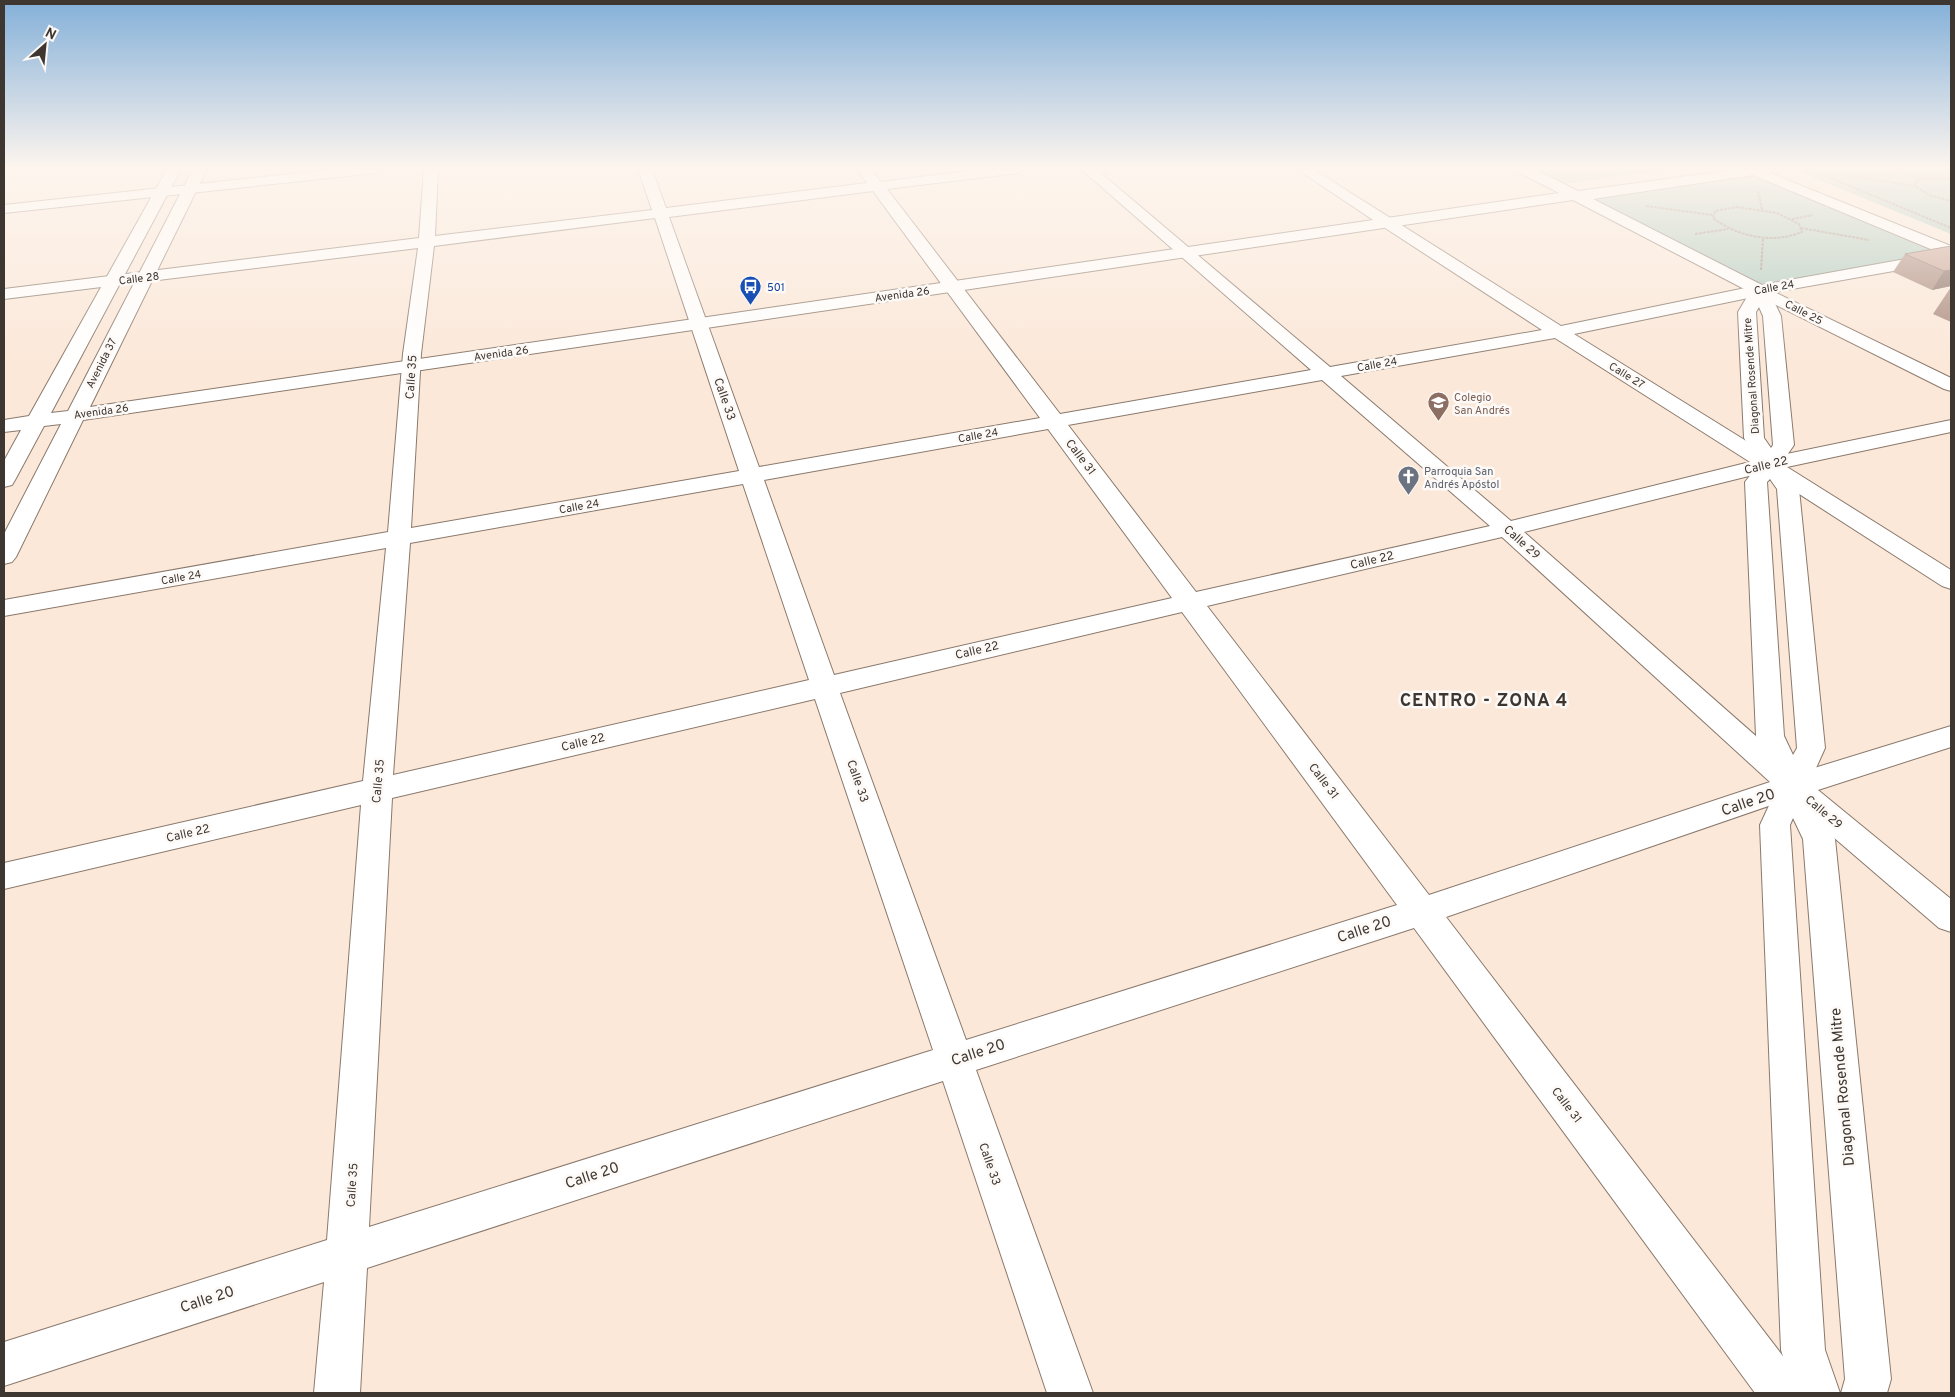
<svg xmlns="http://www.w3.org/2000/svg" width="1955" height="1397" viewBox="0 0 1955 1397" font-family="Overpass,sans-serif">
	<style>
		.green { fill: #b1ccbf }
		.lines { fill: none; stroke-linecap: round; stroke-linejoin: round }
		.street-casing { stroke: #8a796c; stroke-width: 2 }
		.secondary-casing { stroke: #8a796c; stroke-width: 2 }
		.path { stroke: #a09288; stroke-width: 2; stroke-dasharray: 3 1; stroke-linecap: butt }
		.street { fill: #fff; fill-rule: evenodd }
		.secondary { fill: #fff; fill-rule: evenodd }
		.wall { fill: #ad8d81 }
		.shaded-wall { fill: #8d7369 }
		.building { fill: #c9a496; stroke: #8d7369 }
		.labels { text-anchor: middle; stroke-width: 5; stroke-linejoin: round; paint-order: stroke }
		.far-street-label { font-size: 11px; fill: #3e3731; stroke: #fdf9f6 }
		.far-transit-label { font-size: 11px; fill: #164399; stroke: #fdf9f6; text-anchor: start }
		.far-education-label { font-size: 11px; fill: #785e54; stroke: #fdf9f6; text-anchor: start }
		.far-worship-label { font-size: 11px; fill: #5b616d; stroke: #fdf9f6; text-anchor: start }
		.street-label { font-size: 12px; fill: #3e3731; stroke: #fdf9f6 }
		.near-street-label { font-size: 15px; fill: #3e3731; stroke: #fdf9f6 }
		.district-label { font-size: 18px; font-weight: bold; letter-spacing: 1px; fill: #3e3731; stroke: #fdf9f6 }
	</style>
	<rect width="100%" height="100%" fill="#fbe8d9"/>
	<path class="green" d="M1534,169H1670L1563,184Z
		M1801,169H1951V234L1795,170Z
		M1754,175L1939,253L1762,284L1592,199Z"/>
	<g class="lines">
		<defs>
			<path id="street" d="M337,169H383L376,173L4,213V205Z
				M424,169H438L435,236L652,210L638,169H652L666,208L867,183L857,169H871L881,182L984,169H1025L1018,173L887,189L1060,414L1311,370L1081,169H1096L1330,367L1542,330L1379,224L1297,169H1313L1561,326L1760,285L1951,378V391L1944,389L1758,296L1574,334L1772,457L1951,420V432L1787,467L1951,570V589L1942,586L1765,472L1524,532L1798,773L1951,726V747L1818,790L1951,899V932L1939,928L1789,799L1446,917L1799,1377L1806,1393H1755L1414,928L976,1070L1093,1393H1047L943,1081L367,1268L360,1393H314L324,1282L4,1386V1342L327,1240L361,805L4,889V863L363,781L386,548L4,616V600L388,532L403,354L418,248L4,299V289L419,238ZM873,191L1040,418L759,467L669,217ZM655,218L739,471L411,528L421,354L434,246ZM1555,338L1750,462L1511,521L1341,376ZM1322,380L1490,526L1196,592L1068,425ZM1048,429L1172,598L834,675L764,480ZM743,484L809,680L393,775L410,543ZM1502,537L1770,782L1429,895L1207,606ZM1182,612L1397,905L966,1040L840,693ZM815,699L933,1050L369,1227L392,798Z"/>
			<path id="secondary" d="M167,169H181L51,413L68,411L193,169H207L90,407L1559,193L1518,172L1516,169H1534L1578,191L1740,169H1775L1770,173L1951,246V257L1945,255L1753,175L1593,199L1762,285L1933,254L1939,256L1941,259L1939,262L1933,264L1770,293L1781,316L1794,445L1781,464L1799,489L1825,748L1808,786L1835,839L1891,1379L1887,1393H1841L1845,1379L1803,839L1793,818L1790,825L1825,1350L1840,1393H1794L1781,1350L1760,825L1778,786L1756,736L1745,482L1759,464L1744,438L1738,312L1750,292L1573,200L83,420L16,557L12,562L4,564V534L61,424L44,426L15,480L12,485L4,487V461L21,430L4,432V420L29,416ZM1759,307L1763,316L1773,445L1771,448L1764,438L1756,312ZM1770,479L1777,489L1797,748L1793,755L1784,736L1767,482Z"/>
		</defs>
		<use href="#street" class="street-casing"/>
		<use href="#secondary" class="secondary-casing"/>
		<path class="path" d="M1811,169H1809L1951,228
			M1897,169L1922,179H1951
			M1948,169L1951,179
			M1814,170L1915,186
			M1921,179L1915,182V186L1929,195L1951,201
			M1758,191L1762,210
			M1646,206L1713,215
			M1737,207L1777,213L1799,224L1802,232C1773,244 1738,237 1713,218L1715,211Z
			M1792,219L1813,215
			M1801,228L1869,240
			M1695,234L1728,229
			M1761,270L1763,238"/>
		<use href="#street" class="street"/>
		<use href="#secondary" class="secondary"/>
	</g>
	<path class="wall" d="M1951,246V286L1932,290L1893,272L1905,254Z
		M1951,287V322L1933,314Z"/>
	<path class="shaded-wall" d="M1951,270V286L1932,290L1944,271Z"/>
	<path class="building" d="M1951,246V270L1944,271L1905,254Z"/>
	<linearGradient id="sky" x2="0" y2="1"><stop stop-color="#84b0d9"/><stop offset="0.46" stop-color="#fdf5ee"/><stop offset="1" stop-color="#fdf5ee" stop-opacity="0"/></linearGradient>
	<rect width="1955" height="365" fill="url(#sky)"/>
	<defs>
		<symbol id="bus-pin" viewBox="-11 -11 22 30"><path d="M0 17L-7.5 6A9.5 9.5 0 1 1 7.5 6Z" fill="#1a4fb4" stroke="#fdf9f6"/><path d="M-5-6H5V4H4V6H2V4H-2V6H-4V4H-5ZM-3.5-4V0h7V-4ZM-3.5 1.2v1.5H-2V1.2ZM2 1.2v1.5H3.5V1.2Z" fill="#fff"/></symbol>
		<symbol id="school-pin" viewBox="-11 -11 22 30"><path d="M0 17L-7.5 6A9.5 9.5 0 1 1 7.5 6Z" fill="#8d6e63" stroke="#fdf9f6"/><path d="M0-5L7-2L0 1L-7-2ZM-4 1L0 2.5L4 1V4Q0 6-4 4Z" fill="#fff"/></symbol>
		<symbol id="church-pin" viewBox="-11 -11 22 30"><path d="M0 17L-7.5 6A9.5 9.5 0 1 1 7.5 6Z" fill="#6b7280" stroke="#fdf9f6"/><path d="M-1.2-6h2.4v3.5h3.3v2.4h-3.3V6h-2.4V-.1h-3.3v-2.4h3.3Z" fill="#fff"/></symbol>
	</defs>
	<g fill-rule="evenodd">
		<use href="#bus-pin" x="738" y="274" width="25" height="34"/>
		<use href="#school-pin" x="1426" y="390" width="25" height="34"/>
		<use href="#church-pin" x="1396" y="464" width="25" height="34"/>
	</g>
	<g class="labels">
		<g class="far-street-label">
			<text transform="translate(139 278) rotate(-7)" y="4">Calle 28</text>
			<text transform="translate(1774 287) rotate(-10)" y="4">Calle 24</text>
			<text transform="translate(902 294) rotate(-8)" y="4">Avenida 26</text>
			<text transform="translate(1804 312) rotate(27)" y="4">Calle 25</text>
			<text transform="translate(501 353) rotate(-8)" y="4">Avenida 26</text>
			<text transform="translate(101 363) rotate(-63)" y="4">Avenida 37</text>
			<text transform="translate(1377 364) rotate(-10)" y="4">Calle 24</text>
			<text transform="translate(1627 375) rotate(32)" y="4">Calle 27</text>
			<text transform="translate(1751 376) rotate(-94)" y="4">Diagonal Rosende Mitre</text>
			<text transform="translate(101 411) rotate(-8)" y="4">Avenida 26</text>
			<text transform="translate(978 435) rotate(-10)" y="4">Calle 24</text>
			<text transform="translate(579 506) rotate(-10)" y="4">Calle 24</text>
			<text transform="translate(181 577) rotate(-10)" y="4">Calle 24</text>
		</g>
		<g class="far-transit-label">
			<text x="767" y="291">501</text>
		</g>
		<g class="far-education-label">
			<text x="1454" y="401">Colegio<tspan x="1454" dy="13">San Andrés</tspan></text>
		</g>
		<g class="far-worship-label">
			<text x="1424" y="475">Parroquia San<tspan x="1424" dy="13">Andrés Apóstol</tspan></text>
		</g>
		<g class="street-label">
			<text transform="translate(411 377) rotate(-86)" y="4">Calle 35</text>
			<text transform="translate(725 399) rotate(71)" y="4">Calle 33</text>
			<text transform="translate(1081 457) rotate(53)" y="4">Calle 31</text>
			<text transform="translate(1766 465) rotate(-13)" y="4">Calle 22</text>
			<text transform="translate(1522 542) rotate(42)" y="4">Calle 29</text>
			<text transform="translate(1372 560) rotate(-13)" y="4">Calle 22</text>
			<text transform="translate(977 650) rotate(-13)" y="4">Calle 22</text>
			<text transform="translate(583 742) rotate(-13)" y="4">Calle 22</text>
			<text transform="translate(378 781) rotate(-85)" y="4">Calle 35</text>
			<text transform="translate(858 781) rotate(71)" y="4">Calle 33</text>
			<text transform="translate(1324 781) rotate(53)" y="4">Calle 31</text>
			<text transform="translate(1824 812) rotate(40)" y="4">Calle 29</text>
			<text transform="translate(188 833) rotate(-13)" y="4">Calle 22</text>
			<text transform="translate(1567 1105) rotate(53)" y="4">Calle 31</text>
			<text transform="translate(990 1164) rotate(71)" y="4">Calle 33</text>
			<text transform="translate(352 1185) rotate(-86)" y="4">Calle 35</text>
		</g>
		<g class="near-street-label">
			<text transform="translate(1748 802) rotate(-19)" y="5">Calle 20</text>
			<text transform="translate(1364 929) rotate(-18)" y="5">Calle 20</text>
			<text transform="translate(978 1052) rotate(-18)" y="5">Calle 20</text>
			<text transform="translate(1842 1087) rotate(-95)" y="5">Diagonal Rosende Mitre</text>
			<text transform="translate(592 1175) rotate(-18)" y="5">Calle 20</text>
			<text transform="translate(207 1299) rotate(-18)" y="5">Calle 20</text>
		</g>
		<g class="district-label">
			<text x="1484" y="706">CENTRO - ZONA 4</text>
		</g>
	</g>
	<rect width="1955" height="1397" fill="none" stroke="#3e3731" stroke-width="10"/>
	<g transform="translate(45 45) rotate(27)" stroke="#fdf9f6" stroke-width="4" paint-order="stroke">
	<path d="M0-4L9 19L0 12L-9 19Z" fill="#3e3731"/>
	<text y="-8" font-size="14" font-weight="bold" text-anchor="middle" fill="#3e3731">N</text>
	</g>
</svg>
